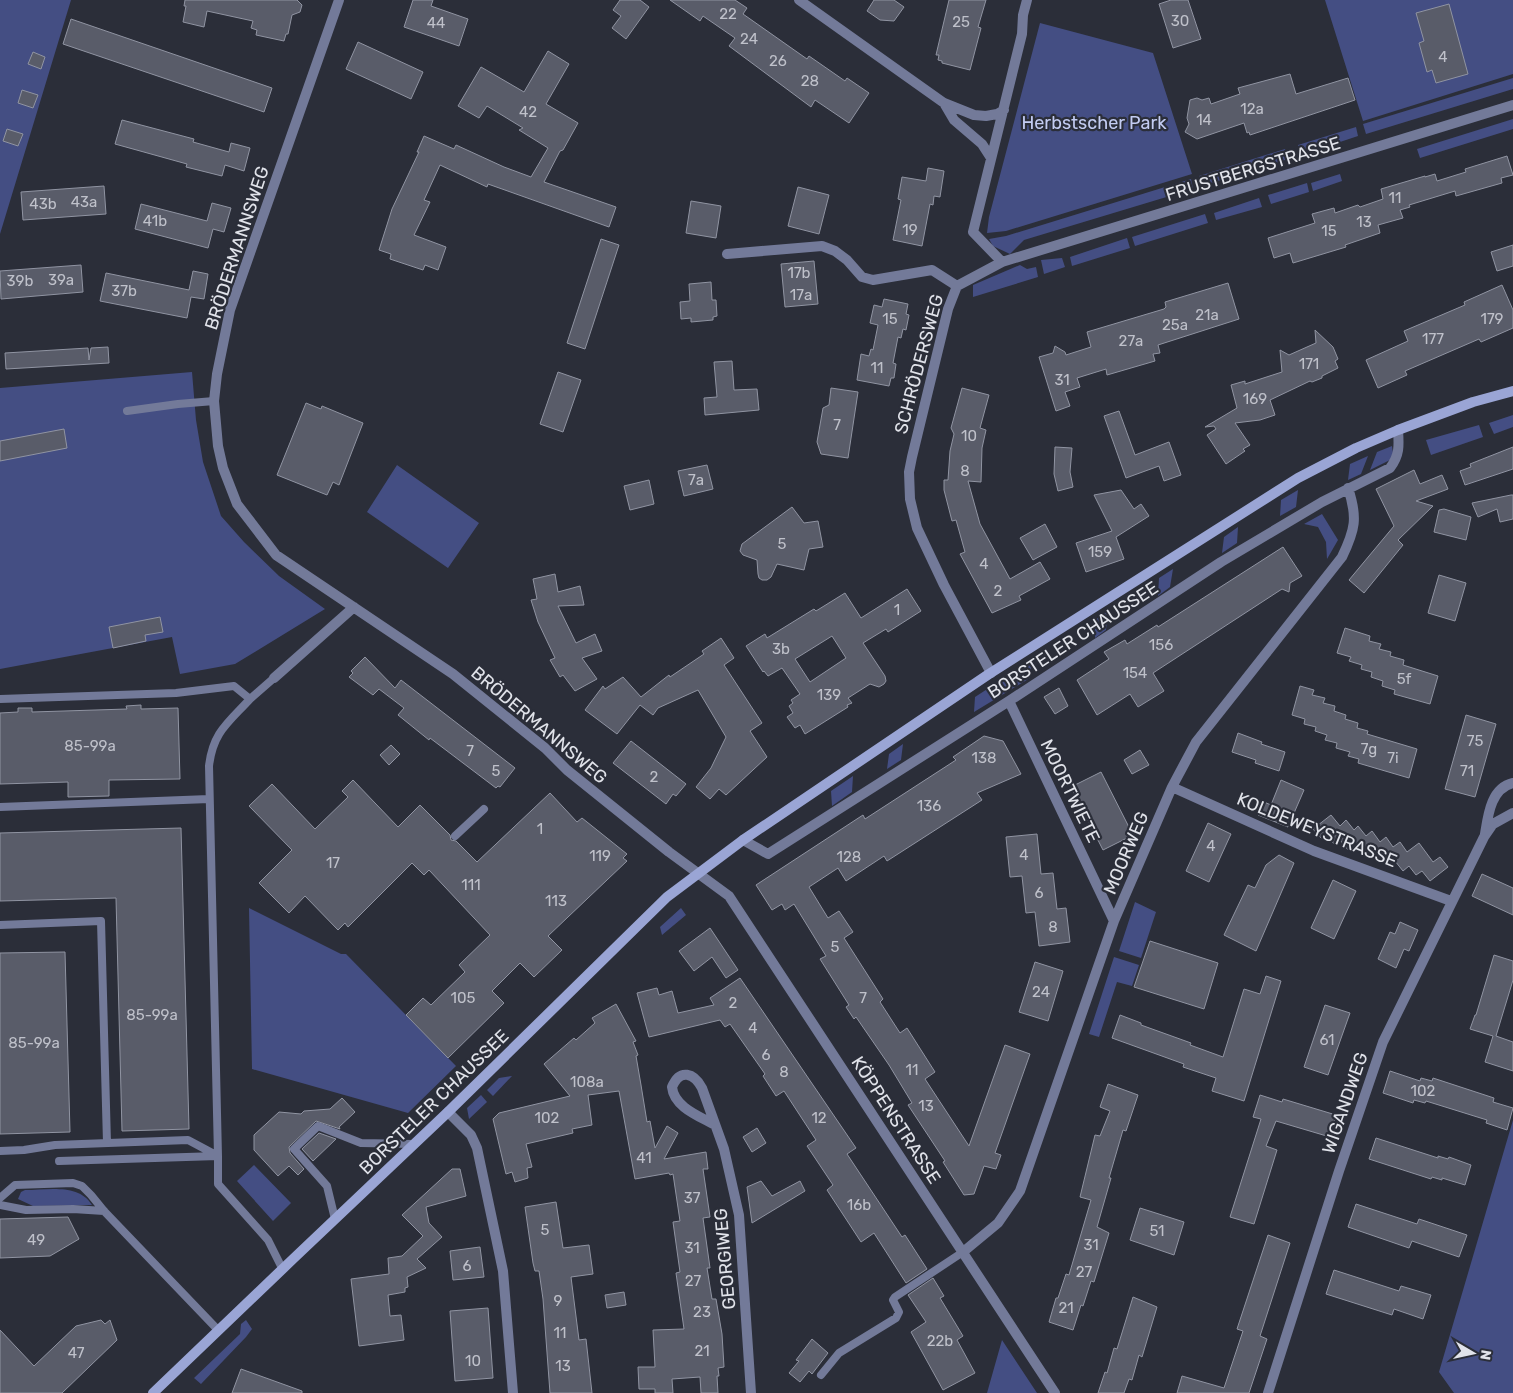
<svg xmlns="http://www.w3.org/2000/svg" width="1513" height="1393" viewBox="0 0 1513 1393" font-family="Rubik,sans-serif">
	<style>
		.green { fill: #444e83 }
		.building { fill: #595c69; stroke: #9094a2; fill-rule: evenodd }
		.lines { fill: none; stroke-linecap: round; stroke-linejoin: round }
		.lane { stroke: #737a99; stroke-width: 8 }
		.street { stroke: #737a99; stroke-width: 10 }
		.secondary { stroke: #9aa5d5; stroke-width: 10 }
		.labels { text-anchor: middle; stroke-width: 4.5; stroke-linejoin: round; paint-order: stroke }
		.number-label { font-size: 15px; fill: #bfc1ca }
		.park-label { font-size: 18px; fill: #c3ccf2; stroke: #2b2e39 }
		.street-label { font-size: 18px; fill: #e1e3ea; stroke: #2b2e39 }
	</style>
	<rect width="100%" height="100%" fill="#2b2e39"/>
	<path class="green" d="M0,0H71L0,234Z
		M1325,0H1513V74L1363,121Z
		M1040,23L1153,53L1192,174L1006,231L987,233L989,217Z
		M1513,78V89L1366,134L1363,124Z
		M1513,119V129L1420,158L1417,149Z
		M1356,127L1358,136L1301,155L1298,145Z
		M1285,149L1288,159L1202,186L1199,176Z
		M1340,174L1342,181L1313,191L1311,183Z
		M1191,179L1193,189L1024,240L1010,254L993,246L989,239L1006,236Z
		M1307,183L1309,192L1271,204L1268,195Z
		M1259,198L1262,207L1216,220L1214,213Z
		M1205,214L1208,223L1135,246L1132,237Z
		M1127,238L1130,248L1072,266L1070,257Z
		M1062,258L1065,267L1044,274L1041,260Z
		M1020,265L1027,269L1036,267L1038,277L973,297V285Z
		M192,372L196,420L203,462L221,516L244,542L279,576L325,609L235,664L180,674L172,637L0,669V388Z
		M1513,415V427L1494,434L1489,423Z
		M1479,425L1483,437L1431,455L1426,440Z
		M1392,446L1393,453L1390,460L1370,470L1377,452Z
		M1368,456L1361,474L1348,480L1350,464Z
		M397,465L479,523L448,568L367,512Z
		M1298,490L1296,507L1280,516L1281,500Z
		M1322,514L1338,540L1327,559L1326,542L1318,527L1304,524Z
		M1238,527L1237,543L1222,553L1224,537Z
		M1173,569L1170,587L1158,596L1159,578Z
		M1108,611L1106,630L1095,638V620Z
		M1032,660L1030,678L974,712L975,697Z
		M903,744L901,760L887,769L889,754Z
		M853,776L852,792L832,806L831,791Z
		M1135,902L1156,912L1141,958L1119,951Z
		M249,908L341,954H346L456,1066L408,1113L252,1069Z
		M681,908L686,915L662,935L660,927Z
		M1114,957L1139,965L1132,986L1117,982L1099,1037L1089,1034Z
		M512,1076L493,1096L487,1090L499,1078Z
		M481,1095L487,1102L469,1119L467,1108Z
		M1513,1120V1393H1454L1439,1372Z
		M254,1165L291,1203L273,1221L237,1181Z
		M25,1190C47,1190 79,1183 92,1205L33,1206L18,1199L21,1192Z
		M246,1320L252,1329L246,1337L201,1384L194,1378L240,1334L241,1324Z
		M1002,1340L1037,1393H987Z"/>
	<path class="building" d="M185,0H297L302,5L300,12L292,15L288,34H286L284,41L256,35L257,30L251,28L253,21L207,11L204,27L183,22L186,6H184Z
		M413,0H433L431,6L468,19L459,46L404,27Z
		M620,0H640L649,7L626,39L612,28L621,16L613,10Z
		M670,0H735L747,8L743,14L807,59L809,56L845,81L847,78L869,93L849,123L815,100L811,107L729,46L735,38L703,16L700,21Z
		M874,0H894L904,7L894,21L880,20L867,11Z
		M949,0H986L978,27L981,28L970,70L942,63V61L938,60L939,55H936Z
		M1171,0H1188L1201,39L1173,48L1159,4Z
		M1449,4L1468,74L1436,83L1432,70L1427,72L1419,43L1424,41L1416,13Z
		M71,19L272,88L264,112L63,44Z
		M358,42L423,72L411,99L346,69Z
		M548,51L569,64L546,104L578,123L563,150L560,151L544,182L616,207L609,227L488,184L487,187L440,165L424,200L430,202L414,235L446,247L438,270L425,265L423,270L390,259L391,254L379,250L392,209L419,152H417L424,136L454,149L456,145L504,167L531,177L548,148L519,130L523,128L487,106L479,118L458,106L481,67L524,92Z
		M33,52L45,57L41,69L28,64Z
		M1290,74L1296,94L1348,78L1355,100L1250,135L1249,132L1247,133L1244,123L1197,139L1185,132L1189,124L1187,118L1190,100L1197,98L1202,100L1209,98L1211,104L1240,94L1238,88Z
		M22,90L38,95L33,108L18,103Z
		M122,120L194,139L193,142L229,152L231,143L250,148L244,171L225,165L222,176L186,167L187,164L115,144Z
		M7,129L23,134L18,146L3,141Z
		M1507,156L1513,175L1501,178L1502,183L1456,196L1455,191L1409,205L1410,207L1400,210L1403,218L1378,225L1380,233L1345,245L1346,247L1293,263L1290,253L1274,258L1268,238L1315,223L1312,214L1334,208L1335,213L1358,205L1360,207L1383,199L1381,189L1425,176V177L1435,174L1437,181L1466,172L1465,169Z
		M928,168L944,171L940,197L934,196L933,205L930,204L922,246L893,240L901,200L898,199L902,177L926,181Z
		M104,186L106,214L23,220L21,192Z
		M798,187L829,195L819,234L788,226Z
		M691,201L721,206L716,238L686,233Z
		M212,203L231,208L224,232L213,229L208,248L135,229L141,204L207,221Z
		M601,239L619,245L585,349L567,343Z
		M1513,245V266L1497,271L1491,252Z
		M814,261L818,304L785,307L781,264Z
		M81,265L83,292L1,299L0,271Z
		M193,271L208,274L204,299L191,297L187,318L100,301L106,273L189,290Z
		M711,282L712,300H716L717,316L713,317V320L691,322V318L681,319L680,302L690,301L689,284Z
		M1228,283L1239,319L1158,345L1160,353L1153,354L1155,361L1107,375L1106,369L1077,378L1080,387L1065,392L1070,406L1056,411L1039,357L1053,353L1055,346L1065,352L1066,355L1091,347L1087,332L1164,309L1166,307L1165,302Z
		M1502,285L1513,310V328L1481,342L1479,339L1405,371L1407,375L1378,388L1366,360L1408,341L1404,331L1465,305L1464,302Z
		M884,299L908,304L906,314L909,315L906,330L903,329L901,338L898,337L893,363L896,364L894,378H891L889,386L857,380L861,354L869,356L871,349L873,350L878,325L870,323L874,305L882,307Z
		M1315,330L1333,347L1338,359L1335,361L1338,368L1322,376V378L1312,382L1310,381L1270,400L1275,415L1260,420L1235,423L1250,445L1243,449L1245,451L1226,464L1207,435L1216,429L1214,426L1205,427L1237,408L1231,385L1245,381V384L1282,372L1280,350L1289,355L1316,343Z
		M108,347L109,363L6,369L5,353L88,348L89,360L91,348Z
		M732,361L734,390L757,389L759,410L705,415L704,398L717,397L714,362Z
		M558,372L581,380L563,432L540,424Z
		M831,388L858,392L848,458L821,454L817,442L823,408L829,405Z
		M962,388L989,395L980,428L986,430L982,448L981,482L968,481L980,524L1010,579L1040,562L1050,579L1019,596L1021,600L992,613L960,554L965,552L956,520L952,521L944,490V480H948L950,451L954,434L951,428Z
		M306,403L321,409L322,406L363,423L339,485L333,482L327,495L277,475Z
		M1119,411L1135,455L1169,442L1181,475L1164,481L1159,466L1126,478L1104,416Z
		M64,429L67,448L0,461V441Z
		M1055,447L1072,448L1070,472L1073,487L1058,491L1054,474Z
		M1513,447V469L1465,485L1460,471L1471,467L1470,464Z
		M707,465L713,489L684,496L678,471Z
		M1414,470L1420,484L1442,475L1448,489L1416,501L1433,506L1398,540L1403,545L1364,593L1349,580L1394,526L1376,489Z
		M649,480L654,504L630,510L624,486Z
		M1121,490L1134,509L1141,504L1149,516L1116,537L1124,559L1086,572L1076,543L1112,531L1094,495Z
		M1511,495H1513V519L1500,522L1497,509L1478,517L1472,503Z
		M792,507L804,523L818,521L823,547L809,549L804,570L777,564L771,577L767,580H762L759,578L758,574L757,560L743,555L740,551L742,544Z
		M1444,509L1471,517L1466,540L1434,532L1439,510Z
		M1045,524L1057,547L1033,560L1020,538Z
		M1283,547L1302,576L1290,583L1289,592L1282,589L1153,673L1164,691L1138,707L1130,694L1097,715L1077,680L1109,659L1104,652L1125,640L1127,644L1157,625L1158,627Z
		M555,574L558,592L580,586L584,605L558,606L576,643L595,634L602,651L582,658L597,679L575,691L563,675L560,677L550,660L555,658L538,622L531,600L537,599L533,579Z
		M1439,575L1466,583L1455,621L1428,613Z
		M907,589L921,611L888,632L886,629L863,643L885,676L886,681L884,684L879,687L870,684L848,698L852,703L847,705L848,707L805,734L800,725L795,728L787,717L793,713L789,706L793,703L791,700L800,694L782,668L768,676L764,671L763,672L746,646L765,634L767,638L814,609L816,611L845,593L861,618ZM832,636L846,658L810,682L795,659Z
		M160,617L163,632L145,635L146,641L113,648L109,627Z
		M1345,628L1370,636L1369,641L1381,644L1379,649L1391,652L1390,656L1404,660L1403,665L1438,676L1430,704L1394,694L1395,690L1382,686L1383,681L1371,677L1372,672L1361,669L1362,665L1349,661L1351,657L1337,653Z
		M721,638L734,658L724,665L762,723L750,731L767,757L726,795L719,789L710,799L696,787L711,768L726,737L698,690L658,708L653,715L640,705L617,734L585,710L603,686L605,689L623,677L641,697L669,675L670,677L704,654L702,651Z
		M365,657L395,688L401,680L515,768L500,787L498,786L496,788L430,738L429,740L398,715L404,708L379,689L373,695L349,677L353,673L351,671Z
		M1300,686L1314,690L1312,695L1325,698L1323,703L1335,706L1334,711L1346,715L1345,719L1358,723L1357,728L1368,731L1367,734L1417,749L1409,778L1358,763L1359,759L1348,756L1350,752L1336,748L1337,743L1325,740L1327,735L1315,731L1316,727L1304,724L1305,719L1292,715Z
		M1059,688L1068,706L1055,714L1044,697Z
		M141,705V709L178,708L180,779L109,780V796L68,797V782L0,784V713L18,712V708H32V712L127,709L126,706Z
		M1466,715L1496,724L1475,797L1445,789Z
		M1238,733L1262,742L1261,744L1285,752L1279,771L1255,763L1256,760L1232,752Z
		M984,736L1003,741L1021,774L977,793L982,800L887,861L884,856L846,881L838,868L809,887L828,918L839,911L853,932L844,938L883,999L880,1002L900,1033L907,1028L935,1072L925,1079L969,1146L1005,1045L1030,1054L995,1153L1001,1155L996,1169L984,1166L974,1194L964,1195L943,1162L945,1161L908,1105L912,1103L889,1065L856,1017L854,1019L846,1007L849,1005L820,959L826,956L794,904L785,910L782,904L772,910L756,885L863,815L865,819L956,760L953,757Z
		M631,741L686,784L676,796L673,794L666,804L613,763Z
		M391,745L400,754L389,765L380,755Z
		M1140,750L1149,765L1132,774L1124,760Z
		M1101,772L1133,835L1103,850L1071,787Z
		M353,780L398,827L420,805L450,835L451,840L456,841L477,862L550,793L577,822L582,818L627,854L623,858L627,861L548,936L562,950L534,977L520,963L492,991L504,1003L448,1058L406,1015L423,998L431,1005L465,972L459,965L490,935L429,870L424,875L412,863L348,927L345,923L338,930L305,896L289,913L259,883L292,850L249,806L272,784L315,829L348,797L342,791Z
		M1281,780L1304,790L1288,827L1258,815L1264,802L1271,805Z
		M1331,815L1340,826L1346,820L1354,830L1358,826L1366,836L1372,831L1380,842L1386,837L1393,847L1400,842L1407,852L1419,843L1433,862L1440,857L1448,867L1430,881L1422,871L1416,875L1409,866L1403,871L1395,861L1389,866L1382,856L1376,860L1369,851L1363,855L1355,845L1348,850L1340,840L1334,844L1327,835L1322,839L1313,829Z
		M1208,823L1231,834L1209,882L1186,871Z
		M181,828L189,1129L122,1131L116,898L0,901V833Z
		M1037,834L1041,874L1053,873L1057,909L1066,908L1070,942L1039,946L1035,912L1026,913L1022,876L1010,877L1006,837Z
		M1279,855L1294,863L1256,951L1224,935L1248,885L1255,888L1266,865Z
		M1482,874L1513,888V915L1472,896Z
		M1333,880L1356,891L1334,939L1311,928Z
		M1400,922L1418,930L1409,951L1404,949L1396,968L1378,959L1390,932L1395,934Z
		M710,928L738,970L726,978L712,957L694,971L679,951Z
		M1150,941L1218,963L1204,1009L1134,987Z
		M65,952L70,1132L0,1134V953Z
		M1494,955L1513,961V980L1496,1036L1513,1042V1071L1485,1062L1493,1036L1470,1029L1475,1015H1476Z
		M1035,962L1063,971L1048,1021L1019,1012Z
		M1266,976L1281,981L1244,1101L1212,1091L1216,1078L1183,1067L1184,1064L1112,1038L1120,1015L1141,1023V1025L1191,1043L1190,1045L1223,1057L1244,989L1260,994Z
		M740,978L856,1148L847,1154L902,1237L905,1235L927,1269L906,1283L874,1233L861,1242L827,1190L833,1185L807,1146L816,1140L784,1091L776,1096L763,1076L765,1074L730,1024L725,1027L720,1020L649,1037L637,993L657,988L659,995L672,991L678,1013L714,1005L710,998Z
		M616,1004L636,1041L633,1042L638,1055L636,1056L641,1085L647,1122L650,1121L655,1148L667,1126L678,1133L664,1159L706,1152L708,1169H703L710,1217L703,1218L710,1268H707L712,1299H716L722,1334L724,1367L718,1368L719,1376H717L718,1393H701L700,1377L672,1379L673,1393H655V1389H639L638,1367H655L653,1330L684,1329L676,1273L680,1272L673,1222L680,1221L673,1174L670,1175L669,1173L635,1179L619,1091L588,1095L592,1125L572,1129L573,1133L526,1144L532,1167L527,1168L528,1178L515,1182L512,1172L506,1174L493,1119L499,1113L570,1096L544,1064L574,1038L576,1040L595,1023L592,1018Z
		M1325,1005L1350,1013L1328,1075L1304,1067Z
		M1390,1071L1420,1081L1421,1078L1432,1081L1433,1078L1494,1098L1493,1102L1513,1108L1507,1130L1486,1123L1487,1120L1426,1101L1425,1103L1414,1100L1413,1103L1383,1093Z
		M1108,1084L1138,1095L1126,1131L1123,1130L1109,1178H1111L1097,1227L1109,1233L1094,1282L1091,1281L1083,1306L1081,1305L1073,1330L1049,1322L1056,1298H1058L1066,1274L1069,1275L1091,1200L1080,1197L1095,1135L1100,1136L1110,1111L1100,1107Z
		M1260,1095L1282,1102L1283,1099L1336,1115L1330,1137L1276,1121L1266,1146L1277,1150L1254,1224L1230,1217L1261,1119L1253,1117Z
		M342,1098L355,1112L339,1127L340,1129L316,1121L289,1147L290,1153L304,1169L298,1175L289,1166L278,1176L254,1150V1135L279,1112L301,1114L304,1111L330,1109Z
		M757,1128L766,1143L752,1152L743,1137Z
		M319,1133L336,1139L313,1161L302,1149Z
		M1376,1138L1438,1158V1156L1448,1159L1449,1157L1471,1165L1465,1185L1442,1178V1180L1432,1177L1431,1179L1369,1159Z
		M452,1169H460L466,1196L426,1207L429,1223L442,1237L417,1259L426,1268L407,1277L408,1287L405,1288V1292L388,1295L390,1316L401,1315L404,1340L359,1346L351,1279L389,1274L388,1258L402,1256L423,1236L402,1215Z
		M761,1181L772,1196L800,1181L805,1191L752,1223L747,1187Z
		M556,1202L563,1248L589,1245L593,1274L571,1277L579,1340L586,1339L592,1393H550L543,1299L539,1271H535L533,1263L525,1207Z
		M1356,1204L1417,1224L1419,1219L1467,1235L1459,1257L1412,1241L1409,1248L1348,1227Z
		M1140,1208L1184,1222L1174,1255L1130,1240Z
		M68,1217L79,1239L50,1256L0,1258V1219Z
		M1268,1235L1290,1243L1260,1336L1267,1339L1249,1393H1177L1182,1376L1224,1388L1243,1331L1237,1329Z
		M480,1247L484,1277L453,1280L450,1251Z
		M1334,1270L1399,1291L1401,1286L1431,1295L1423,1319L1394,1309L1392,1315L1326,1294Z
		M933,1278L944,1296L940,1298L963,1336L957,1340L975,1373L943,1390L911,1332L926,1322L908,1295Z
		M624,1292L626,1305L607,1308L605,1295Z
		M1133,1297L1157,1307L1142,1357L1139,1355L1132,1380L1129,1379L1124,1393H1098L1105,1372L1107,1373L1114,1348L1117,1349Z
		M488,1308L493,1378L455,1381L450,1311Z
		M101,1320L105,1324L110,1320L117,1340L62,1393H0V1330L34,1366L76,1326Z
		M812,1339L828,1353L812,1374L809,1371L800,1382L789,1373L799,1361L796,1360Z
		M241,1369L302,1391V1393H232Z"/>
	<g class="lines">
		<path class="lane" d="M127,411L178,404L214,401
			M0,699L176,693L234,686L250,699C228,723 213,732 209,766L218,1156L59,1161
			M250,699L274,678
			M0,807L209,799
			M455,836L484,809
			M0,925L101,921L107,1143
			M0,1151L24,1150L55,1145L188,1140L218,1156V1184L268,1240L282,1268
			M0,1198L15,1185L73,1183L82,1186L91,1195L104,1211L218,1330
			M0,1205L26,1210L73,1209L104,1211
			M335,1219L327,1186L294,1149L318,1126L361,1143L414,1144
			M821,1375L839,1353L896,1318L899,1312L893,1300L895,1297L963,1252"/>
		<path class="street" d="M339,0L230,310L217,374L214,401L218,446L223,468L237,504L276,555L453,674L545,748L567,770L669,852L729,896L1055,1393
			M799,0L944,103L974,115L986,116L997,114L1004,110
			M944,103L954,120L982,144L991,158
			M727,254L822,246L835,251L847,260L862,277L873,280L932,270L957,286
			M1002,262L973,232L1022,34L1023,15L1027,0
			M991,673L944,585L917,528L910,499L909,472L912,457L948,309L957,286L1002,262L1513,105
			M274,678L354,607
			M1009,701L1114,921
			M1172,787L1314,851L1451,901
			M1485,834C1488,815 1491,788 1513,783
			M743,840L768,854L1009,701L1221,562L1322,502L1390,468C1400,455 1399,445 1398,430
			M448,1112L471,1135L477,1148L503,1271L513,1393
			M715,1125C699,1116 674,1107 672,1087C680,1068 694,1073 702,1088L724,1149L739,1215L751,1393
			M963,1252L998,1223L1020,1191L1114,921L1172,787L1196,742L1342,557C1355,530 1358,518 1348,488
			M1268,1393L1339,1171L1383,1042L1484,837L1493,824L1513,813"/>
		<path class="secondary" d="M153,1393L293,1259L448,1112L667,897L743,840L989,674L1298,478L1356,448L1398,430L1473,402L1513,391"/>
	</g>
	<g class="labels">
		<g class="number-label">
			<text x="728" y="19">22</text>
			<text x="1180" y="26">30</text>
			<text x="961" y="27">25</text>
			<text x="436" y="28">44</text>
			<text x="749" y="44">24</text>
			<text x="1443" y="62">4</text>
			<text x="778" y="66">26</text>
			<text x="810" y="86">28</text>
			<text x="1252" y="114">12a</text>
			<text x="528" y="117">42</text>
			<text x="1204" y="125">14</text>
			<text x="1395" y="203">11</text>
			<text x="84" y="207">43a</text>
			<text x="43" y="209">43b</text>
			<text x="155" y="226">41b</text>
			<text x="1364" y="227">13</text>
			<text x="910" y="235">19</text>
			<text x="1329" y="236">15</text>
			<text x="799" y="278">17b</text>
			<text x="61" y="285">39a</text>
			<text x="20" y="286">39b</text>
			<text x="124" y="296">37b</text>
			<text x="801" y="300">17a</text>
			<text x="1207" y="320">21a</text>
			<text x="890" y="324">15</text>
			<text x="1492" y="324">179</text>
			<text x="1175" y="330">25a</text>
			<text x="1433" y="344">177</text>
			<text x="1131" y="346">27a</text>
			<text x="1309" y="369">171</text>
			<text x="877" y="373">11</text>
			<text x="1062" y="385">31</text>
			<text x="1255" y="404">169</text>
			<text x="837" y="430">7</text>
			<text x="969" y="441">10</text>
			<text x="965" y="476">8</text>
			<text x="696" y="485">7a</text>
			<text x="782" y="549">5</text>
			<text x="1100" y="557">159</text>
			<text x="984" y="569">4</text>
			<text x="998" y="596">2</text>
			<text x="897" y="615">1</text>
			<text x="1161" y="650">156</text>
			<text x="781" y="654">3b</text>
			<text x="1135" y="678">154</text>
			<text x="1404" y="684">5f</text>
			<text x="829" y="700">139</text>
			<text x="1475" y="746">75</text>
			<text x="90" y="751">85-99a</text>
			<text x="1369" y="754">7g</text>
			<text x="470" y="756">7</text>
			<text x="984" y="763">138</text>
			<text x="1393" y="763">7i</text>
			<text x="496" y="776">5</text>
			<text x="1467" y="776">71</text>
			<text x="654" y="782">2</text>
			<text x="929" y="811">136</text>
			<text x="540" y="834">1</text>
			<text x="1211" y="851">4</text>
			<text x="1024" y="860">4</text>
			<text x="600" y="861">119</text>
			<text x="849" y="862">128</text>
			<text x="333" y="868">17</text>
			<text x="471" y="890">111</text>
			<text x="1039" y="898">6</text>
			<text x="556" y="906">113</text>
			<text x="1053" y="932">8</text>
			<text x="835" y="952">5</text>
			<text x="1041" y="997">24</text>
			<text x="463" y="1003">105</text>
			<text x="863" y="1003">7</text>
			<text x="733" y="1008">2</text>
			<text x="152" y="1020">85-99a</text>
			<text x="753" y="1033">4</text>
			<text x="1327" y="1045">61</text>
			<text x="34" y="1048">85-99a</text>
			<text x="766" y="1060">6</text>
			<text x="912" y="1075">11</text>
			<text x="784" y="1077">8</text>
			<text x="587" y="1087">108a</text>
			<text x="1423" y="1096">102</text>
			<text x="926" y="1111">13</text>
			<text x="547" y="1123">102</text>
			<text x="819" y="1123">12</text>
			<text x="644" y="1163">41</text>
			<text x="692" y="1203">37</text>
			<text x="859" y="1210">16b</text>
			<text x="545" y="1235">5</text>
			<text x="1157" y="1236">51</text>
			<text x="36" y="1245">49</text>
			<text x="1091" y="1250">31</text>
			<text x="692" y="1253">31</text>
			<text x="467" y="1271">6</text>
			<text x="1084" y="1277">27</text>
			<text x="693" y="1286">27</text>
			<text x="558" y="1306">9</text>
			<text x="1066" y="1313">21</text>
			<text x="702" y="1317">23</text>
			<text x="560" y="1338">11</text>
			<text x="940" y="1346">22b</text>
			<text x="702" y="1356">21</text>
			<text x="76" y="1358">47</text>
			<text x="473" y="1366">10</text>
			<text x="563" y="1371">13</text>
		</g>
		<g class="park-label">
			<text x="1094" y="129">Herbstscher Park</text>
		</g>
		<g class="street-label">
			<text transform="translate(1253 169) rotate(-17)" y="6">FRUSTBERGSTRASSE</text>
			<text transform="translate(237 248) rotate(-72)" y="6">BRÖDERMANNSWEG</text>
			<text transform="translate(919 364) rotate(-75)" y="6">SCHRÖDERSWEG</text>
			<text transform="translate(1073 640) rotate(-33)" y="6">BORSTELER CHAUSSEE</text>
			<text transform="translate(539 725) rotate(40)" y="6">BRÖDERMANNSWEG</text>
			<text transform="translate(1070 791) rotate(64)" y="6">MOORTWIETE</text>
			<text transform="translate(1317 830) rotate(22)" y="6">KOLDEWEYSTRASSE</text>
			<text transform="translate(1126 853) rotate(-67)" y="6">MOORWEG</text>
			<text transform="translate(434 1102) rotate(-44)" y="6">BORSTELER CHAUSSEE</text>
			<text transform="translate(1345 1103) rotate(-71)" y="6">WIGANDWEG</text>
			<text transform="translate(896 1120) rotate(57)" y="6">KÖPPENSTRASSE</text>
			<text transform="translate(725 1259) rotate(-95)" y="6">GEORGIWEG</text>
		</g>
	</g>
	<g transform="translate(1473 1353) rotate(99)" stroke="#2b2e39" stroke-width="4" paint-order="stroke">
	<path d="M0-4L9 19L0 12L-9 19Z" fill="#e1e3ea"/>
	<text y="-8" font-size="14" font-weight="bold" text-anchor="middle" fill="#e1e3ea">N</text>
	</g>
</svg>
